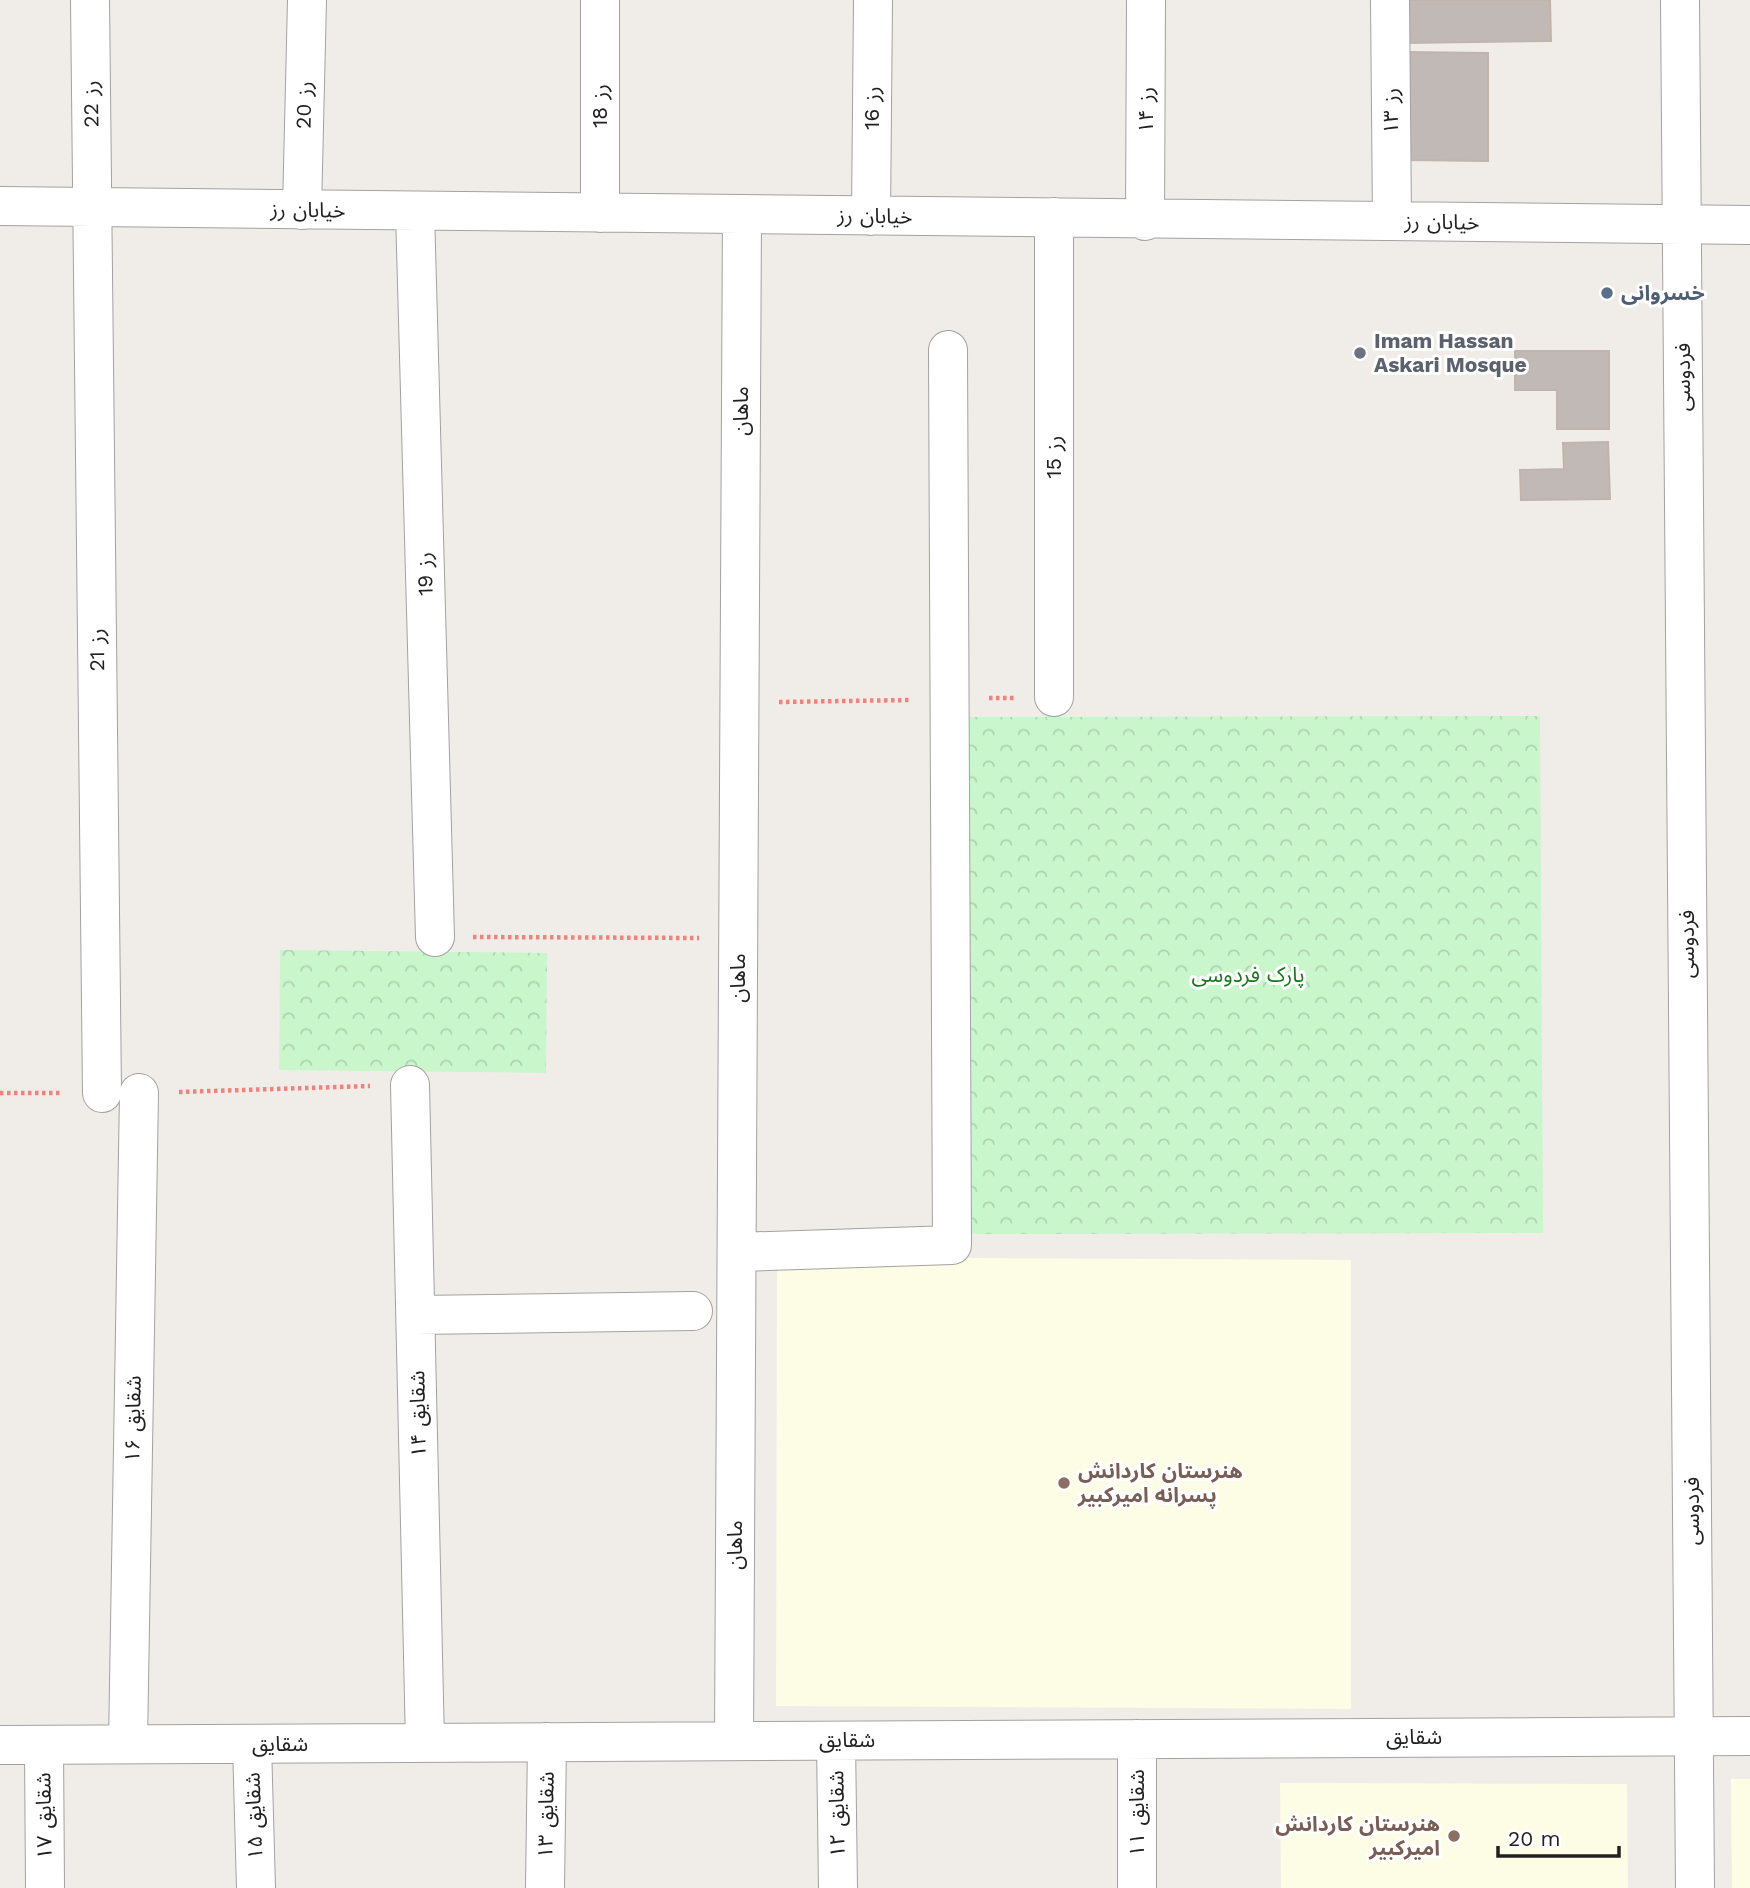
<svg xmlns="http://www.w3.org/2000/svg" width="1750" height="1888" viewBox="0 0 1750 1888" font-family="'Work Sans','Noto Sans Arabic',sans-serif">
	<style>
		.education { fill: #fdfce5 }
		.park { fill: url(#park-crowns) }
		.building { fill: #c1b9b5; stroke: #c1b4ac; stroke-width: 2 }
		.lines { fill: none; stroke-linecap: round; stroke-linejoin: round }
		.minor-casing { stroke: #a2a2a2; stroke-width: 40 }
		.path { stroke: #ef827b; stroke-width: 4.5; stroke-dasharray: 3.5 3.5; stroke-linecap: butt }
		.minor { stroke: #fff; stroke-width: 38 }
		.service-dot { fill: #5c6f8a; stroke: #fff; stroke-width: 2.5 }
		.worship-dot { fill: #6b7280; stroke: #fff; stroke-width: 2.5 }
		.education-dot { fill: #8d6e63; stroke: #fff; stroke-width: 2.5 }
		.labels { text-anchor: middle; stroke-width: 6; stroke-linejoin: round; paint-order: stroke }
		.street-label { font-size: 21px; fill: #212121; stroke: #fff }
		.service-label { font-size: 21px; font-weight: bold; fill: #4e5e75; stroke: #fff; text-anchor: start }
		.worship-label { font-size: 21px; font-weight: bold; fill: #5b616d; stroke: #fff; text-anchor: start }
		.park-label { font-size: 21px; fill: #15781a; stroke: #fff }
		.education-label { font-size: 21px; font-weight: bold; fill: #785e54; stroke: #fff; text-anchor: start }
	</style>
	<defs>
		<pattern id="park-crowns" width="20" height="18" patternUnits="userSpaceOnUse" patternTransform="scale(1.75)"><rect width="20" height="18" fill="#caf6cc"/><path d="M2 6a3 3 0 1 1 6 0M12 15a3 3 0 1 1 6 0" fill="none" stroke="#add3af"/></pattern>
	</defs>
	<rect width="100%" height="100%" fill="#f0ede8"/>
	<path class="education" d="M777,1257L1351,1260V1709L776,1706Z
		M1731,1779H1750V1888H1732Z
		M1280,1783L1627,1784L1628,1888H1281Z"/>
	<path class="park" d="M1540,716L1543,1233L957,1234L953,717Z
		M280,950L547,953L546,1073L279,1070Z"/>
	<path class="building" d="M1406,0H1550L1551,41L1406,43Z
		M1405,52L1488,53V161L1405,160Z
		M1515,351H1609V429H1557V390H1515Z
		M1608,442L1610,499L1521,500L1520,470L1564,469L1563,443Z"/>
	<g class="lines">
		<defs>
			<path id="minor" d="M90,0L102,1093
				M600,0V213
				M1390,0L1392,221
				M1680,0L1695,1888
				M0,206L1750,225
				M302,210L307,0
				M415,211L435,937
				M871,216L873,0
				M1054,217V697
				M1145,221L1146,0
				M410,1085L425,1743
				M737,1252L952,1245L948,350
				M416,1315L693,1311
				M734,1741L742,215
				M836,1741L838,1888
				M128,1744L139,1093
				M252,1744L256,1888
				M0,1745L1750,1736
				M44,1745L45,1888
				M545,1888L547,1742
				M1137,1888V1739"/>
		</defs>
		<use href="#minor" class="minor-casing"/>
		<path class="path" d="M989,698H1015
			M779,702L910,700
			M473,937L699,938
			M179,1092L370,1086
			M0,1093H62"/>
		<use href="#minor" class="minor"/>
	</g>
	<circle class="service-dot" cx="1607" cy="293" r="7"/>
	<circle class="worship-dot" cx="1360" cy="353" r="7"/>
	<g class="education-dot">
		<circle cx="1064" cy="1483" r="7"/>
		<circle cx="1454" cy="1836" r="7"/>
	</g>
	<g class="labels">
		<g class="street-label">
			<text transform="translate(91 104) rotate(-91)" y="7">رز 22</text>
			<text transform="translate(304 105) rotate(-89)" y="7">رز 20</text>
			<text transform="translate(600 106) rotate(-90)" y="7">رز 18</text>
			<text transform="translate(872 108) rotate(-90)" y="7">رز 16</text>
			<text transform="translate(1146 110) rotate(-90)" y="7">رز ۱۴</text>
			<text transform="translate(1391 111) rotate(-90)" y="7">رز ۱۳</text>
			<text transform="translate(308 210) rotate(1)" y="7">خیابان رز</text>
			<text transform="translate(875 216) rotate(1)" y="7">خیابان رز</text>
			<text transform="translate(1442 222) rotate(1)" y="7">خیابان رز</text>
			<text transform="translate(1683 377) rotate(-90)" y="7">فردوسی</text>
			<text transform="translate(741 411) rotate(-90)" y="7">ماهان</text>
			<text transform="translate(1054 457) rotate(-90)" y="7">رز 15</text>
			<text transform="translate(425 574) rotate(-92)" y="7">رز 19</text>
			<text transform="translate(97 650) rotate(-91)" y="7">رز 21</text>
			<text transform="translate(1687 944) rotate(-90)" y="7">فردوسی</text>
			<text transform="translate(738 978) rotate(-90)" y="7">ماهان</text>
			<text transform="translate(418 1414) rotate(-91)" y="7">شقایق ۱۴</text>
			<text transform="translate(133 1419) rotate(-89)" y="7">شقایق ۱۶</text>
			<text transform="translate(1692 1511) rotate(-90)" y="7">فردوسی</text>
			<text transform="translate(735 1545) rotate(-90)" y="7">ماهان</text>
			<text x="1414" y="1744">شقایق</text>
			<text x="847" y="1747">شقایق</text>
			<text x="280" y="1751">شقایق</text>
			<text transform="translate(1137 1813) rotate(-90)" y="7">شقایق ۱۱</text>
			<text transform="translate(837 1814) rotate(-91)" y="7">شقایق ۱۲</text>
			<text transform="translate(546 1815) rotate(-89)" y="7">شقایق ۱۳</text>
			<text transform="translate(44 1816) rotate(-91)" y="7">شقایق ۱۷</text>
			<text transform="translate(254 1816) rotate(-92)" y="7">شقایق ۱۵</text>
		</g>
		<g class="service-label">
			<text x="1621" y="300">خسروانی</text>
		</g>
		<g class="worship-label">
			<text x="1374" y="348">Imam Hassan<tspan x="1374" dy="24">Askari Mosque</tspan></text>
		</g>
		<g class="park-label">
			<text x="1248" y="982">پارک فردوسی</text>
		</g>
		<g class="education-label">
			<text x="1078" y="1478">هنرستان کاردانش<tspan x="1078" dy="24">پسرانه امیرکبیر</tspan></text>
			<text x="1440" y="1831" text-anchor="end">هنرستان کاردانش<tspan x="1440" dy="24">امیرکبیر</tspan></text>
		</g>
	</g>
	<path d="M1498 1846v10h121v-10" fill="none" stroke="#212121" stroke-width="3.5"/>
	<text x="1508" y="1846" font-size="21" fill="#212121" stroke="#ffffff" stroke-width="5" paint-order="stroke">20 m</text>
</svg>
